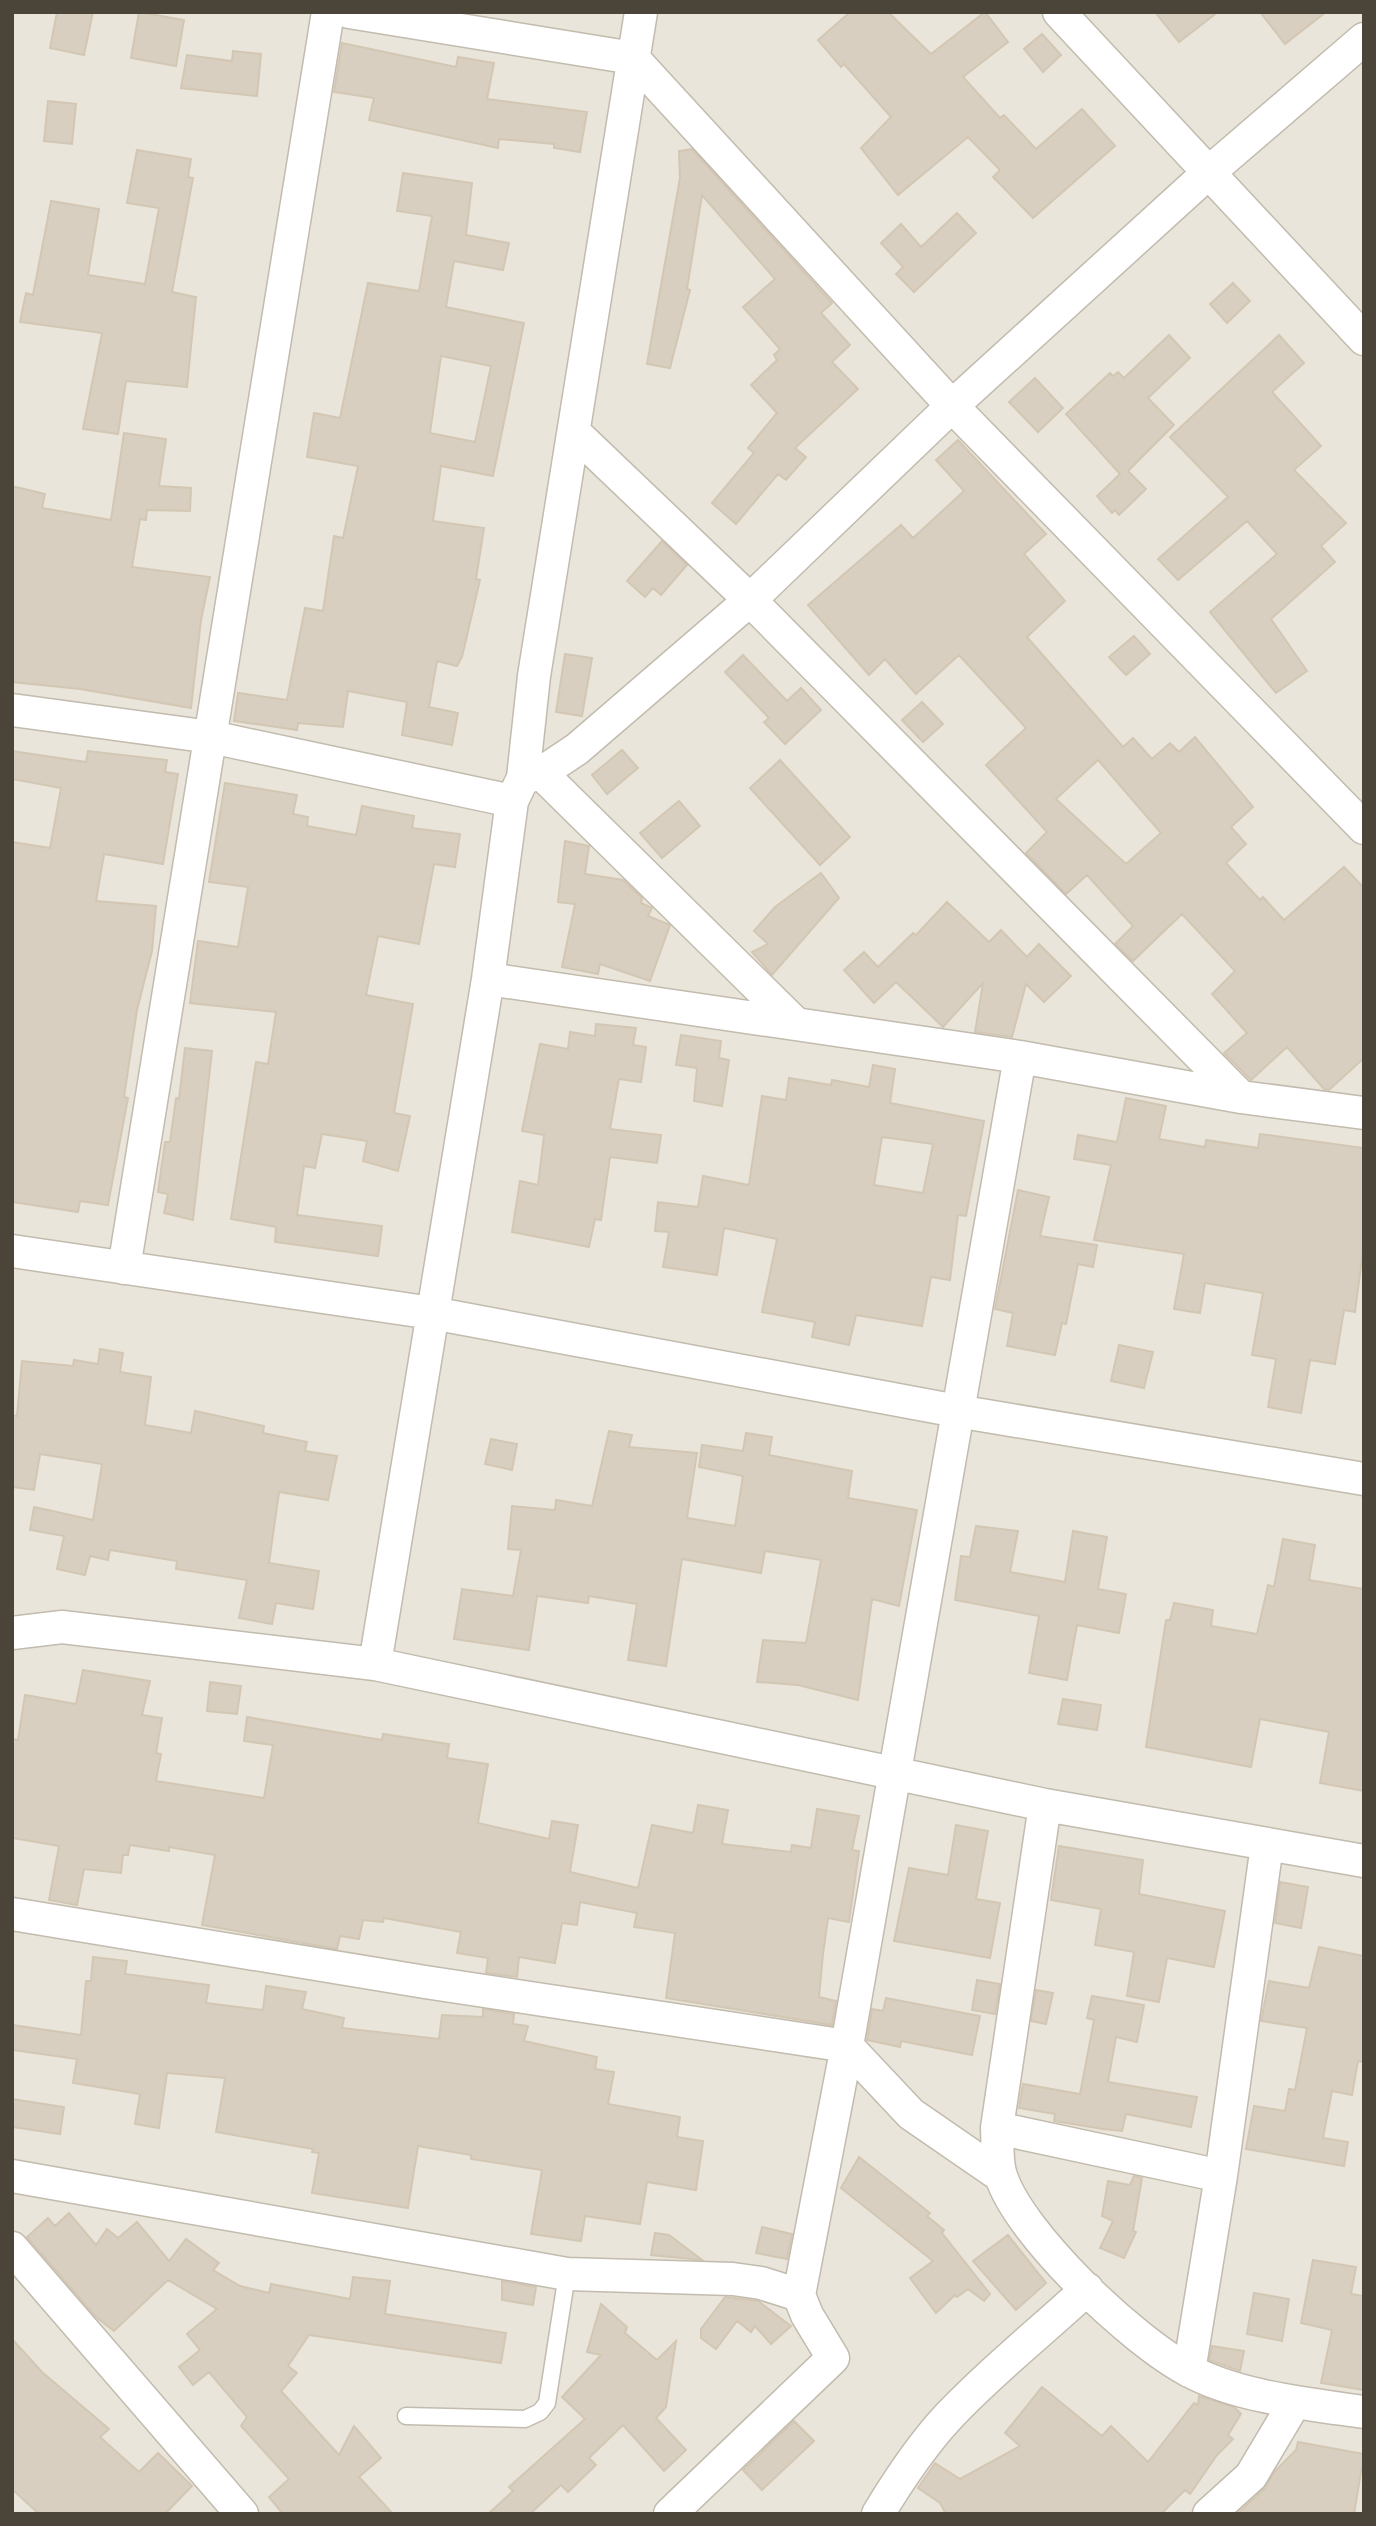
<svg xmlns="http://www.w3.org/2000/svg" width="1376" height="2526" viewBox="0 0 1376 2526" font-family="'Public Sans',sans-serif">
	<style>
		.residential { fill: #eae5da }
		.building { fill: #d8cfc1; stroke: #d3c7b4; stroke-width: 2; fill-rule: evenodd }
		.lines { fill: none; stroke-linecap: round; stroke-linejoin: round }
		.service-casing { stroke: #c2bbae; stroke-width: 19 }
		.minor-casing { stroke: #c2bbae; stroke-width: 35 }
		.service { stroke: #fff; stroke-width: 16 }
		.minor { stroke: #fff; stroke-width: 32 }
	</style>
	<rect width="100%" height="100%" fill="#f6f3ec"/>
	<path class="residential" d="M12,12H1364V2514H12Z"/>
	<path class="building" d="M57,12H93L84,55L50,48Z
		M139,12L184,20L176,66L131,58Z
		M850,12H888L931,54L985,12L1008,42L963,77L1000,118L1004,115L1036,149L1082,109L1115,146L1033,218L993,177L1000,170L968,137L898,195L861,148L891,117L844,64L841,67L818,40Z
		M1155,12H1218L1179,42Z
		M1260,12H1326L1285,44Z
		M1042,34L1061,55L1043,72L1024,49Z
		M342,43L456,67L458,57L494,63L487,99L587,112L580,152L554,148V144L499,139L498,148L369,120L374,98L334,92Z
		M233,51L261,54L257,96L181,88L187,55L232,61Z
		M48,101L76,104L72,144L44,141Z
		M692,149L832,303L821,313L850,345L832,362L858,389L795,448L806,457L786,480L778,474L736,524L712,503L754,453L748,448L777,413L751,385L777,360L774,355L780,349L743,307L775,279L702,195L687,289L690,290L670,368L647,364L680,178L679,151Z
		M137,150L191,159L188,177L193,178L172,292L196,297L187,387L126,381L118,434L83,429L102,333L20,322L26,293L33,295L51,201L99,209L88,275L145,284L159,208L127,203Z
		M403,173L472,183L466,235L509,243L503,270L454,261L446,307L524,323L493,476L441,466L433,521L484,528L476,579L480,580L462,657L457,666L437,661L429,707L458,713L452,745L402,735L407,702L348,691L343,727L298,723L297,730L234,721L238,693L287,700L305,608L323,611L334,536L343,538L358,466L307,457L314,413L340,418L368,283L419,291L432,216L397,211ZM441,356L491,366L475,442L430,433Z
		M957,213L976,233L914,292L896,274L903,267L881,243L901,224L921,247Z
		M1233,283L1250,301L1227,323L1210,304Z
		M1169,335L1190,358L1148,398L1174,425L1128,471L1146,489L1119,515L1115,510L1112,513L1097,496L1120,474L1066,414L1110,373L1113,376L1118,372L1124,378Z
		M1279,335L1304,363L1272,392L1321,446L1294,470L1346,523L1321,546L1335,562L1271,619L1307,671L1276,693L1210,612L1277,554L1247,521L1178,580L1158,559L1228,497L1170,437Z
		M1035,378L1063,408L1038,432L1009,402Z
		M124,433L166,439L159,486L191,488L190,511L147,510L146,520L140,519L132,567L210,577L201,620L191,708L80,689L12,682V486L45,494L42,508L111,520Z
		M958,440L1046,534L1024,554L1065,601L1027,637L1123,747L1133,738L1152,759L1170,743L1179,752L1195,737L1253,807L1231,827L1246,844L1226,863L1260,900L1263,897L1284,920L1344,867L1364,888V1058L1329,1090L1324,1089L1287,1047L1251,1080L1224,1053L1247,1033L1212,994L1235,971L1182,914L1133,961L1115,944L1133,926L1087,875L1066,894L1026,853L1047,832L986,765L1026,728L959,655L916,694L885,659L869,675L808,605L901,525L913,538L964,491L936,460ZM1098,760L1161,833L1126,864L1056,799Z
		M662,541L687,565L661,595L653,588L645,597L627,581Z
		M1134,636L1150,654L1126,675L1109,657Z
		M565,654L592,658L582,716L556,712Z
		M743,655L787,701L801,688L821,710L785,744L764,722L769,718L725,672Z
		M922,702L943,724L923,742L902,720Z
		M622,750L638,768L607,794L592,775Z
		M12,751L86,762L88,751L167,760L165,772L178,774L163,864L104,854L96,901L156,906L152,951L137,1010L124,1097L128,1098L108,1205L80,1201L78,1212L12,1202V842L50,848L61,788L12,779Z
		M780,760L850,837L820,865L750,788Z
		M225,783L297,795L293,814L308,817L307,826L356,835L362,806L414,816L412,828L460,834L455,867L434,864L419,944L378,936L366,995L413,1004L394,1113L410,1116L398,1171L363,1161L367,1141L322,1134L315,1168L304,1166L297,1215L382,1226L378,1256L275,1242L276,1227L231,1219L256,1062L268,1064L276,1012L190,1003L198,941L238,947L248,887L209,882Z
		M679,801L700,826L662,858L640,833Z
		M565,841L589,846L585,874L623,880L642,898L641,903L652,908L648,916L670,925L650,981L600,964L598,974L562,967L575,904L558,902Z
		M821,873L839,898L772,975L752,952L768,944L754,931L775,907Z
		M947,902L989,942L1001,930L1027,957L1039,944L1071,976L1044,1002L1026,984L1012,1037L975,1032L983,983L943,1027L896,982L874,1003L844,970L864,952L878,967L913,933L916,935Z
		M596,1024L636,1028L633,1045L646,1047L641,1082L619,1079L610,1129L661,1135L657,1163L610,1157L601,1220L595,1219L589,1247L512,1232L520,1181L538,1185L544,1135L522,1131L540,1044L568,1049L570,1032L595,1036Z
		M681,1035L721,1041L719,1058L729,1060L722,1106L694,1101L697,1068L676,1065Z
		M185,1048L212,1051L193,1220L164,1213L168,1194L158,1192L165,1142H170L176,1098L179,1099Z
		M873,1065L895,1069L890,1103L984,1121L966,1216L958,1215L950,1280L931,1277L922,1326L856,1315L849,1345L812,1337L815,1322L762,1312L777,1239L724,1228L717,1275L663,1267L669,1232L655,1231L658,1202L698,1207L703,1176L749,1185L762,1096L786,1100L789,1078L831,1085L832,1080L869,1087ZM882,1137L933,1144L923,1193L874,1185Z
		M1126,1098L1166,1106L1159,1139L1205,1147L1206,1140L1258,1148L1260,1134L1364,1148V1243L1355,1312L1344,1310L1335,1364L1310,1360L1301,1413L1268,1407L1276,1359L1252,1355L1263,1293L1205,1283L1200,1313L1174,1309L1184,1254L1094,1240L1111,1165L1074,1159L1078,1135L1117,1142Z
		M1018,1190L1049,1197L1040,1236L1097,1245L1093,1267L1078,1264L1066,1324L1062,1323L1055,1355L1007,1346L1013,1313L995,1309Z
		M1119,1345L1153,1352L1144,1388L1111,1381Z
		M100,1349L123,1353L120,1372L151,1377L145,1425L191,1433L195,1411L264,1426L263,1433L307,1442L305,1451L337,1456L328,1500L279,1492L269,1563L319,1571L313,1609L276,1603L272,1624L239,1618L247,1580L176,1569L177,1561L110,1550L108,1560L90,1556L85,1575L57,1569L64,1536L30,1530L34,1507L93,1520L102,1464L40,1454L34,1490L12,1487V1415L17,1416L22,1361L73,1366L74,1360L98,1364Z
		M609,1431L632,1435L629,1447L697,1453L687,1518L735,1526L743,1476L699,1467L702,1445L743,1451L746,1433L772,1437L769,1455L852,1471L848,1498L917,1510L899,1606L872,1599L858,1700L798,1685L757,1682L763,1640L806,1643L821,1560L765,1551L761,1573L682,1559L666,1666L628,1660L637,1604L589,1596L588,1603L537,1596L529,1650L454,1639L462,1589L513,1596L521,1550L508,1549L512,1506L555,1510L556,1500L592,1506Z
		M491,1439L517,1444L512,1470L485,1464Z
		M976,1526L1018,1531L1010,1572L1065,1582L1073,1531L1107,1537L1098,1589L1126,1594L1119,1633L1077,1625L1067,1680L1029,1673L1039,1616L955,1600L961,1556L970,1557Z
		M1283,1539L1315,1545L1309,1580L1364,1589V1791L1320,1783L1329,1732L1260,1719L1251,1767L1146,1747L1166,1620H1170L1174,1603L1213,1610L1211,1626L1257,1634L1268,1585L1274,1587Z
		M83,1670L150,1681L142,1715L162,1718L156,1753L161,1754L156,1781L264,1798L273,1745L244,1741L247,1717L382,1740L383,1734L449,1744L447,1758L488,1764L478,1823L549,1839L552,1821L578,1825L570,1872L638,1888L652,1825L693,1833L698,1805L728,1810L722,1844L791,1852L792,1845L811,1848L817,1809L859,1816L852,1850L859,1851L849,1922L828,1918L823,1954L819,1997L836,2001L832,2025L666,1998L675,1933L634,1927L637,1913L580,1902L577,1925L562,1923L555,1963L519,1957L517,1977L486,1973L488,1958L457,1953L461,1932L384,1918L383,1922L363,1920L359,1939L340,1936L337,1949L202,1925L215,1855L169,1847V1851L130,1845L128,1855H123L121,1873L84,1869L77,1905L49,1900L59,1846L12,1838V1739L18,1740L25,1695L76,1704Z
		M210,1682L241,1686L237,1714L207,1711Z
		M1063,1699L1101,1705L1097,1730L1058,1724Z
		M956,1825L988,1831L976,1899L1000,1903L990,1958L894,1941L909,1868L948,1875Z
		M1059,1846L1143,1860L1139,1894L1225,1911L1214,1967L1167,1958L1159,2002L1127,1996L1134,1952L1095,1945L1101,1909L1051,1900Z
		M1280,1882L1308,1887L1301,1928L1275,1923Z
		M1319,1947L1364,1956V2062L1358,2061L1352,2095L1332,2091L1323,2138L1348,2142L1344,2166L1246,2149L1254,2106L1285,2111L1289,2089L1295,2090L1307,2028L1261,2021L1269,1981L1309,1988Z
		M93,1957L127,1961L125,1974L209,1985L206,2003L263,2010L266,1986L306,1992L302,2009L344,2018L342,2028L439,2039L442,2015L483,2017V2009L514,2014L513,2024L528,2026L524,2041L597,2057L595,2069L614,2072L608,2104L680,2117L677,2137L703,2141L696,2190L647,2182L640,2224L585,2216L581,2241L531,2234L542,2170L471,2159V2155L418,2146L408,2208L312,2193L319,2153L312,2152L313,2149L216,2132L225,2078L167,2073L159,2128L135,2124L140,2094L73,2083L77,2059L12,2050V2025L81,2035L86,1981H91Z
		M977,1980L1000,1984L995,2014L972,2010Z
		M1036,1990L1053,1993L1046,2024L1031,2021Z
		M1092,1996L1144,2005L1137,2042L1116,2037L1108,2082L1197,2097L1191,2127L1126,2114L1122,2131L1103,2129L1054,2121L1055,2114L1019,2108L1023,2084L1080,2094L1094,2020L1087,2018Z
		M886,1998L980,2016L972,2055L901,2041L900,2047L867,2040L872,2009L883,2011Z
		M12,2099L64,2107L60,2134L12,2127Z
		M859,2157L930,2213L927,2216L944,2230L942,2233L990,2294L984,2301L968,2289L957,2297L955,2295L936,2313L910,2278L933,2261L841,2188Z
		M1134,2176L1142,2178L1133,2231L1136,2232L1124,2258L1100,2248L1113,2221L1102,2216L1108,2181L1130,2185Z
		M69,2213L96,2245L107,2229L118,2238L137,2222L169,2261L186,2239L219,2263L213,2270L240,2286L269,2293L271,2284L350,2299L353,2277L390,2281L385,2314L506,2333L501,2363L309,2335L288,2366L297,2373L281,2391L339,2455L354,2426L381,2458L359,2477L393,2514H283L269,2497L289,2479L241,2426L247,2417L209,2372L193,2385L179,2367L200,2350L187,2334L217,2309L168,2280L114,2331L96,2317L27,2237L48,2218L55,2226Z
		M762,2227L792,2234L787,2259L756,2253Z
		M655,2233L669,2235L702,2260L651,2255Z
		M1008,2235L1046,2283L1016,2310L973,2261Z
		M1313,2260L1356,2267L1351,2294L1364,2296V2390L1321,2383L1332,2330L1301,2323Z
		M502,2281L536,2287L533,2305L502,2300Z
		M1254,2293L1289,2299L1282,2341L1247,2334Z
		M725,2297L758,2301L791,2326L771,2344L755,2326L751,2332L737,2321L716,2349L701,2338V2329Z
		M601,2304L627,2327L625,2333L657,2360L676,2341L666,2407L656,2418L686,2450L664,2471L623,2425L589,2458L596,2465L568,2492L561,2485L530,2514H488L513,2491L509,2487L585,2419L562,2397L601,2355L587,2352Z
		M12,2339L42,2372L109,2429L100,2437L139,2472L158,2453L192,2486L165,2514H39L12,2489Z
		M1212,2346L1244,2351L1240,2371L1209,2360Z
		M1042,2387L1102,2436L1111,2426L1148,2462L1194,2403L1198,2405L1199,2396L1234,2407L1241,2414L1228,2435L1233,2439L1217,2455L1190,2494L1185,2490L1161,2514H946L940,2503L918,2488L935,2463L960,2479L1020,2446L1005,2433Z
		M794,2421L814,2441L762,2490L743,2470Z
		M1298,2442L1364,2454L1354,2514H1237L1264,2489L1275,2471L1296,2450Z"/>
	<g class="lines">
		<defs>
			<path id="service" d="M406,2416L525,2419L540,2412L547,2403L567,2274"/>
			<path id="minor" d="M349,12L633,58L952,406L1364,828
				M1059,12L1364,339
				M574,432L750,600L1241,1097
				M12,710L211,737L512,801
				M541,773L796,1024
				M523,778L534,676L641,12
				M488,979L1020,1057L1241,1097L1364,1113
				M12,1251L432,1313L957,1411L1364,1479
				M124,1268L328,12
				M12,1633L62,1627L375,1664L1045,1805L1364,1861
				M375,1664L488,979L512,801L523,778L541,773L577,749L750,600L952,406L1207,174L1364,39
				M1045,1805L997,2128C998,2143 996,2162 1001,2176C1020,2235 1133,2341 1188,2370C1237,2397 1309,2404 1364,2412
				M12,1914L425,1982L847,2046L911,2114L1001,2176
				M997,2128L1221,2176
				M12,2176L567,2274L733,2279L761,2283L799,2295
				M12,2248L242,2514
				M1189,2371L1221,2176L1267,1845
				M670,2514L833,2358L807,2315L799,2295L847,2046L1020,1057
				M878,2514C898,2481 921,2446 948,2417C991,2371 1041,2332 1087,2289
				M1209,2514L1251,2476L1295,2402"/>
		</defs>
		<use href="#service" class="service-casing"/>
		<use href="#minor" class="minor-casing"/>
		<use href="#service" class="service"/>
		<use href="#minor" class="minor"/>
	</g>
	<rect width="1376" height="2526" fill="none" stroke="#4b4439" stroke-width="28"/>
</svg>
